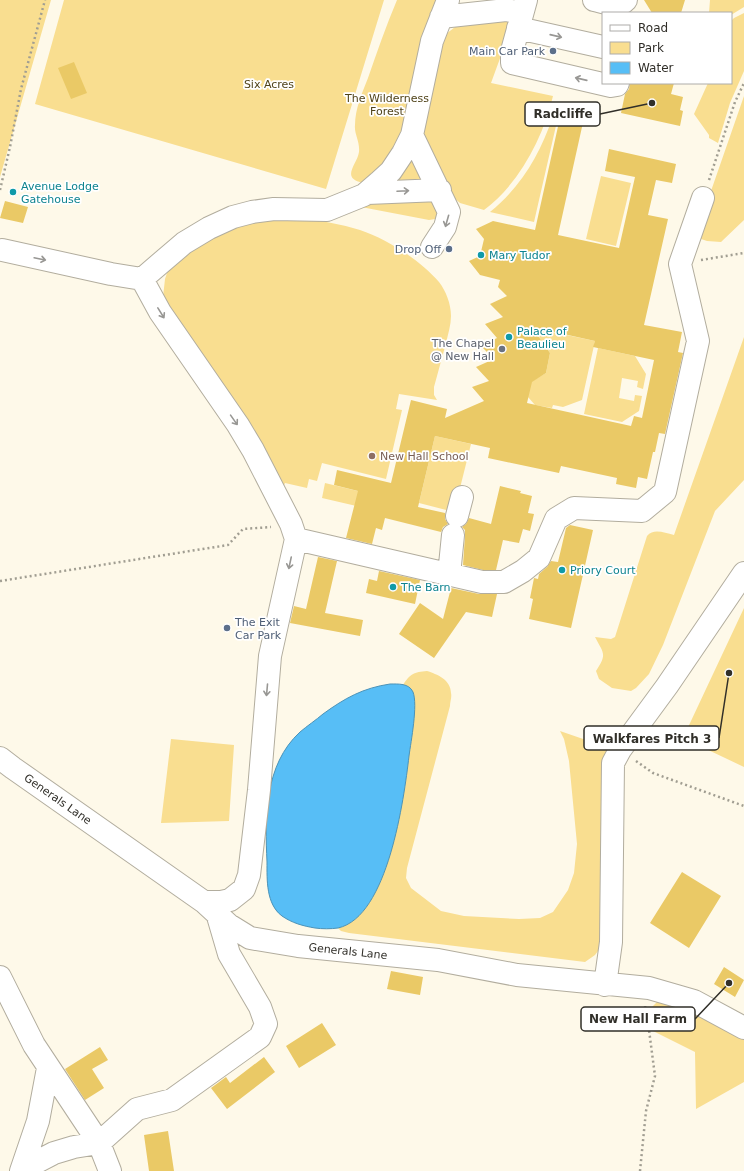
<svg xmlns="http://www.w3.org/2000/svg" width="744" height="1171" viewBox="0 0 744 1171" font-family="'DejaVu Sans',sans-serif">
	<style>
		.green { fill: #f9de90 }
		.water { fill: #57bef6; stroke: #4c93b8 }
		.building { fill: #eac966; fill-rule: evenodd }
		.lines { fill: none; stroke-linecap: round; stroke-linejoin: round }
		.minor-casing { stroke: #b2ad9e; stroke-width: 24 }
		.path { stroke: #a19e92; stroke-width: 2.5; stroke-dasharray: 2 3; stroke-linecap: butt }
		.minor { stroke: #fff; stroke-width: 22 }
		.oneway { stroke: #989794 }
		.service-dot { fill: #5c6f8a; stroke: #fff; stroke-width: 1.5 }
		.culture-dot { fill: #0f9aa8; stroke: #fff; stroke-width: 1.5 }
		.worship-dot { fill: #6b7280; stroke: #fff; stroke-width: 1.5 }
		.education-dot { fill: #8d6e63; stroke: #fff; stroke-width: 1.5 }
		.labels { text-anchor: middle; stroke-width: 3.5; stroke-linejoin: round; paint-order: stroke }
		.service-label { font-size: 11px; fill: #4e5e75; stroke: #fff; text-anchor: end }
		.park-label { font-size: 11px; fill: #504319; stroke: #fff }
		.culture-label { font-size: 11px; fill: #0d838f; stroke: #fff; text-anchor: start }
		.worship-label { font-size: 11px; fill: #5b616d; stroke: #fff; text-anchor: end }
		.education-label { font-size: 11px; fill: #785e54; stroke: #fff; text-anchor: start }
		.street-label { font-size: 11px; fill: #312f29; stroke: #fff }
		.leader { fill: none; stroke: #312f29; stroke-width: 1.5 }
		.callout-dot { fill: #312f29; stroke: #fff; stroke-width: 1.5 }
		.callout { fill: #fff; stroke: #312f29; stroke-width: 1.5 }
		.callout-label { font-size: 12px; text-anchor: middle; font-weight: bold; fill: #312f29 }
	</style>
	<rect width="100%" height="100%" fill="#fef9e9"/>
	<path class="green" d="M0,0H51L0,177Z
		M64,0H384L326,189L35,104Z
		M397,0H443L413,109L382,169L363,183C340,178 357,165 359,152C360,141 354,134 355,125C355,109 362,93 368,78C377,52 386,26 397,0Z
		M710,0H744V7L731,15V13H709Z
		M744,13V71L730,103L718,143L709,138V135L694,114L708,83H731V21L734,18Z
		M514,20L491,83L553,96C543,138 519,184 484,210L460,203L453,197L421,136L439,48L446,34L459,24Z
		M744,96V220L721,242L707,241L695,237Z
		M553,116L558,117L534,222L490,212C522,186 540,154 553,116Z
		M414,149L434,186L382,189Z
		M601,176L631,183L616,246L586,239Z
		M437,194L441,215L435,219L429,220L361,207L374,197Z
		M303,218C322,221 341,224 360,230C387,239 420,260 439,282C446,291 451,304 451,316C451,325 448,334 446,343C442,358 438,372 434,387V395L437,400L399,394L396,409L402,410L386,479L322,463L317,481L309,479L307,488L285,483L283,488L163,297L165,279L168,270L201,242L256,219Z
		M538,329L595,341L582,400L563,407L553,405L552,408L535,405L528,397L529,383L546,373L550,353L537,334Z
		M744,337V480L715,511L663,645L649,674L636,688L631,691L612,688L599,679L596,671C607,654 604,654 595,637L611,639L615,637L647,536C654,528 664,533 674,535Z
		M598,348L635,356L646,374L643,389L637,387L638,381L622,378L619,398L634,401L635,395L642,396L639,411L622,422L584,414Z
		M435,436L471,444L454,512L419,503Z
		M325,483L378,496L365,508L322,498Z
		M744,608V767L683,738Z
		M427,671C437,674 451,680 451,693C452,697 450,702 450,706L407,868L406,878L411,888L441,911L464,916L519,919L540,918L553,912L568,890L574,873L577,844L569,761L564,739L560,731L586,740L609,751L601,947L595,955L585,962L349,933L341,931L338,928L350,922L405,788L414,710V700L409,687L403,685C410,674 414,672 427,671Z
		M171,739L234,745L229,821L161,823Z
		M658,1001L685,1005L744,1035V1082L696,1109L695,1052L651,1030L650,1009Z"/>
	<path class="water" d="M390,684C398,684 409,683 413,692C418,705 411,741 409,756C404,799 388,917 338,928C331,929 322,929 315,928C303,926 292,923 282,916C266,904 267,880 267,862C265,818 264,765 300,732C307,726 316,720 323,714C345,698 363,688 390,684Z"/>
	<path class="building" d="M644,0H685L681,13H652Z
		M74,62L87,93L71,99L58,68Z
		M630,83H674L671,94L683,97L680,110L683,111L680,126L621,113L625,94L629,89Z
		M563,104L586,109L558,235L619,248L635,177L605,171L609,149L676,164L672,183L656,180L648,215L668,219L644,325L682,332L678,352L683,353L665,434L659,433L655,452H653L647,479L638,477L636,488L616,484L617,478L561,466L559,473L488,458L490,448L435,436L418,507L445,513V519L448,524L443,527L441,532L385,518L382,530L376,528L372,544L346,538L358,491L334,485L337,470L391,483L411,400L447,409L445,418L484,401L472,387L489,381L476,367L494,359L481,346L497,338L485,324L503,317L490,304L507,296L498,287L500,280L480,275L469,261L480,256L484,239L476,229L493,221L535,230ZM532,327L595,341L593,347L654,360L642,418L634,416L631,426L527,403L532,382L546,373L550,353Z
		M5,201L28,207L23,223L0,218Z
		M500,486L521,491L520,493L532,496L528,513L534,514L530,531L523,529L519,543L503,540L496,570H483L463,565L465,536V530L462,527L466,524L469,518L491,524Z
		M570,525L593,530L571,628L529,619L533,599L530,598L534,578L538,579L539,574L547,567L551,561L558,562L566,528Z
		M318,557L337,561L325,613L363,620L360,636L290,623L294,606L306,609Z
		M379,571L420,580L415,604L366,593L369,579L377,581Z
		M451,588L479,594H497L492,617L466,612L434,658L399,634L420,603L443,619Z
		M682,872L721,896L689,948L650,923Z
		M724,967L744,980L735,997L714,984Z
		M391,971L423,977L420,995L387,989Z
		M322,1023L336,1045L299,1068L286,1046Z
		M100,1047L108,1060L92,1069L104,1088L85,1100L65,1069Z
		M264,1057L275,1072L227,1109L211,1088L226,1077L230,1083Z
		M168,1131L174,1171H149L144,1135Z"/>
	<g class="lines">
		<defs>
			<path id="minor" d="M526,0L512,51V63L611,86L617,85L618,83
				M594,0C604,2 618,9 626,0
				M441,17L506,10L522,13
				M518,28L603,47
				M412,135L449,212L445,227L432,247
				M367,193L440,190
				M2,250L111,274L142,279
				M142,279L160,312L238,425L253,450L291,524L296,539L270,656L259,790L249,875L244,889L230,900L221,902H204
				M142,279L184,243L209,228L233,217L252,212L274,209L327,210L364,195L379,182L391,171L403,153L412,135L432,41L448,0
				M457,516L462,497
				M296,539L482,582H504L523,571L539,558L556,519L574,508L642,511L665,492L698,341L680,264L703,198
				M449,575L453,535
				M0,758L13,768L204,902L229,925L250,938L298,946L438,960L517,975L649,988L694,1001L744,1028
				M0,977L34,1045L99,1143L110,1171
				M605,985L611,942L613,763L620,750L667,686L744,573
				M21,1171L38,1121L48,1068
				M23,1171L31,1165L54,1153L74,1147L99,1143L137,1109L172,1100L260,1037L266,1024L260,1007L229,954L217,913"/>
		</defs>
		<use href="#minor" class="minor-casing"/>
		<path class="path" d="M709,180L735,102L744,83
			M0,190L10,147L21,89L45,0
			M701,260L744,253
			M0,581L228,545L243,529L271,527
			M636,761L653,773L744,806
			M640,1171L646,1111L655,1076L649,1030L645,1006"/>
		<use href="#minor" class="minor"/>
	</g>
	<defs><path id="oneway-shaft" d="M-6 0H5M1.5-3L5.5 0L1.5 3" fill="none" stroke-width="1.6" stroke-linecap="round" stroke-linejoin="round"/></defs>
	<g class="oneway">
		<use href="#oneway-shaft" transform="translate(556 36) rotate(13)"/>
		<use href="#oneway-shaft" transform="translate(581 79) rotate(-167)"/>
		<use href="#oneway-shaft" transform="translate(403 191) rotate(-3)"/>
		<use href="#oneway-shaft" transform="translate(447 221) rotate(106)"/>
		<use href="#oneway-shaft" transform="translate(40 259) rotate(12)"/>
		<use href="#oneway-shaft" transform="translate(161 313) rotate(58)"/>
		<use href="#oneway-shaft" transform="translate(234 420) rotate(55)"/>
		<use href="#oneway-shaft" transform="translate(290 563) rotate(102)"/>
		<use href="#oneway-shaft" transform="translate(267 690) rotate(95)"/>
	</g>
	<g class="service-dot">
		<circle cx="553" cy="51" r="4"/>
		<circle cx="449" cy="249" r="4"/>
		<circle cx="227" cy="628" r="4"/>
	</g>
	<g class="culture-dot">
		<circle cx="13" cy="192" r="4"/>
		<circle cx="481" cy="255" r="4"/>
		<circle cx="509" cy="337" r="4"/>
		<circle cx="562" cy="570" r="4"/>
		<circle cx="393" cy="587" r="4"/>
	</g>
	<circle class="worship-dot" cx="502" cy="349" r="4"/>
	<circle class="education-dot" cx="372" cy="456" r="4"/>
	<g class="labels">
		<g class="service-label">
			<text x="545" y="55">Main Car Park</text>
			<text x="441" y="253">Drop Off</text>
			<text x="235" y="626" text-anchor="start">The Exit<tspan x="235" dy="13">Car Park</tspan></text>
		</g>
		<g class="park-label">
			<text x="269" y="88">Six Acres</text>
			<text x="387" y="102">The Wilderness<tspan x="387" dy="13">Forest</tspan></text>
		</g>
		<g class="culture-label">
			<text x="21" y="190">Avenue Lodge<tspan x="21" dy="13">Gatehouse</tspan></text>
			<text x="489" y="259">Mary Tudor</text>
			<text x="517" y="335">Palace of<tspan x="517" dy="13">Beaulieu</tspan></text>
			<text x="570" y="574">Priory Court</text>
			<text x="401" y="591">The Barn</text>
		</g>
		<g class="worship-label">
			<text x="494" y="347">The Chapel<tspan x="494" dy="13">@ New Hall</tspan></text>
		</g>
		<g class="education-label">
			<text x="380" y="460">New Hall School</text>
		</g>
		<g class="street-label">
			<text transform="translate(58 799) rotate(35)" y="4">Generals Lane</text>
			<text transform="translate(348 951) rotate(6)" y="4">Generals Lane</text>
		</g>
	</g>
	<path class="leader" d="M652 103L600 114M729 673L719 738M729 983L695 1019"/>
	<g class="callout-dot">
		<circle cx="652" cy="103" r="4"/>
		<circle cx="729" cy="673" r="4"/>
		<circle cx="729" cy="983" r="4"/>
	</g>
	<g class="callout">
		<rect x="525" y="102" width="75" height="24" rx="4"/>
		<rect x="584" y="726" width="135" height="24" rx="4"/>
		<rect x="581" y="1007" width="114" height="24" rx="4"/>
	</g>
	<g class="callout-label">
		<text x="563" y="118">Radcliffe</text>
		<text x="652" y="743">Walkfares Pitch 3</text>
		<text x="638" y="1023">New Hall Farm</text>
	</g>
	<rect x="602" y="12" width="130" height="72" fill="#ffffff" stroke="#adaca9"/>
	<rect x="610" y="25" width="20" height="6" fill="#ffffff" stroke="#adaca9"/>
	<text x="638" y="32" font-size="12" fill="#312f29">Road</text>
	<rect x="610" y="42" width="20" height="12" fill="#f9de90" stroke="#adaca9"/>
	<text x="638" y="52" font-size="12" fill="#312f29">Park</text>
	<rect x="610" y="62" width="20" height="12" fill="#57bef6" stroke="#adaca9"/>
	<text x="638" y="72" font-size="12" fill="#312f29">Water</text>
</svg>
